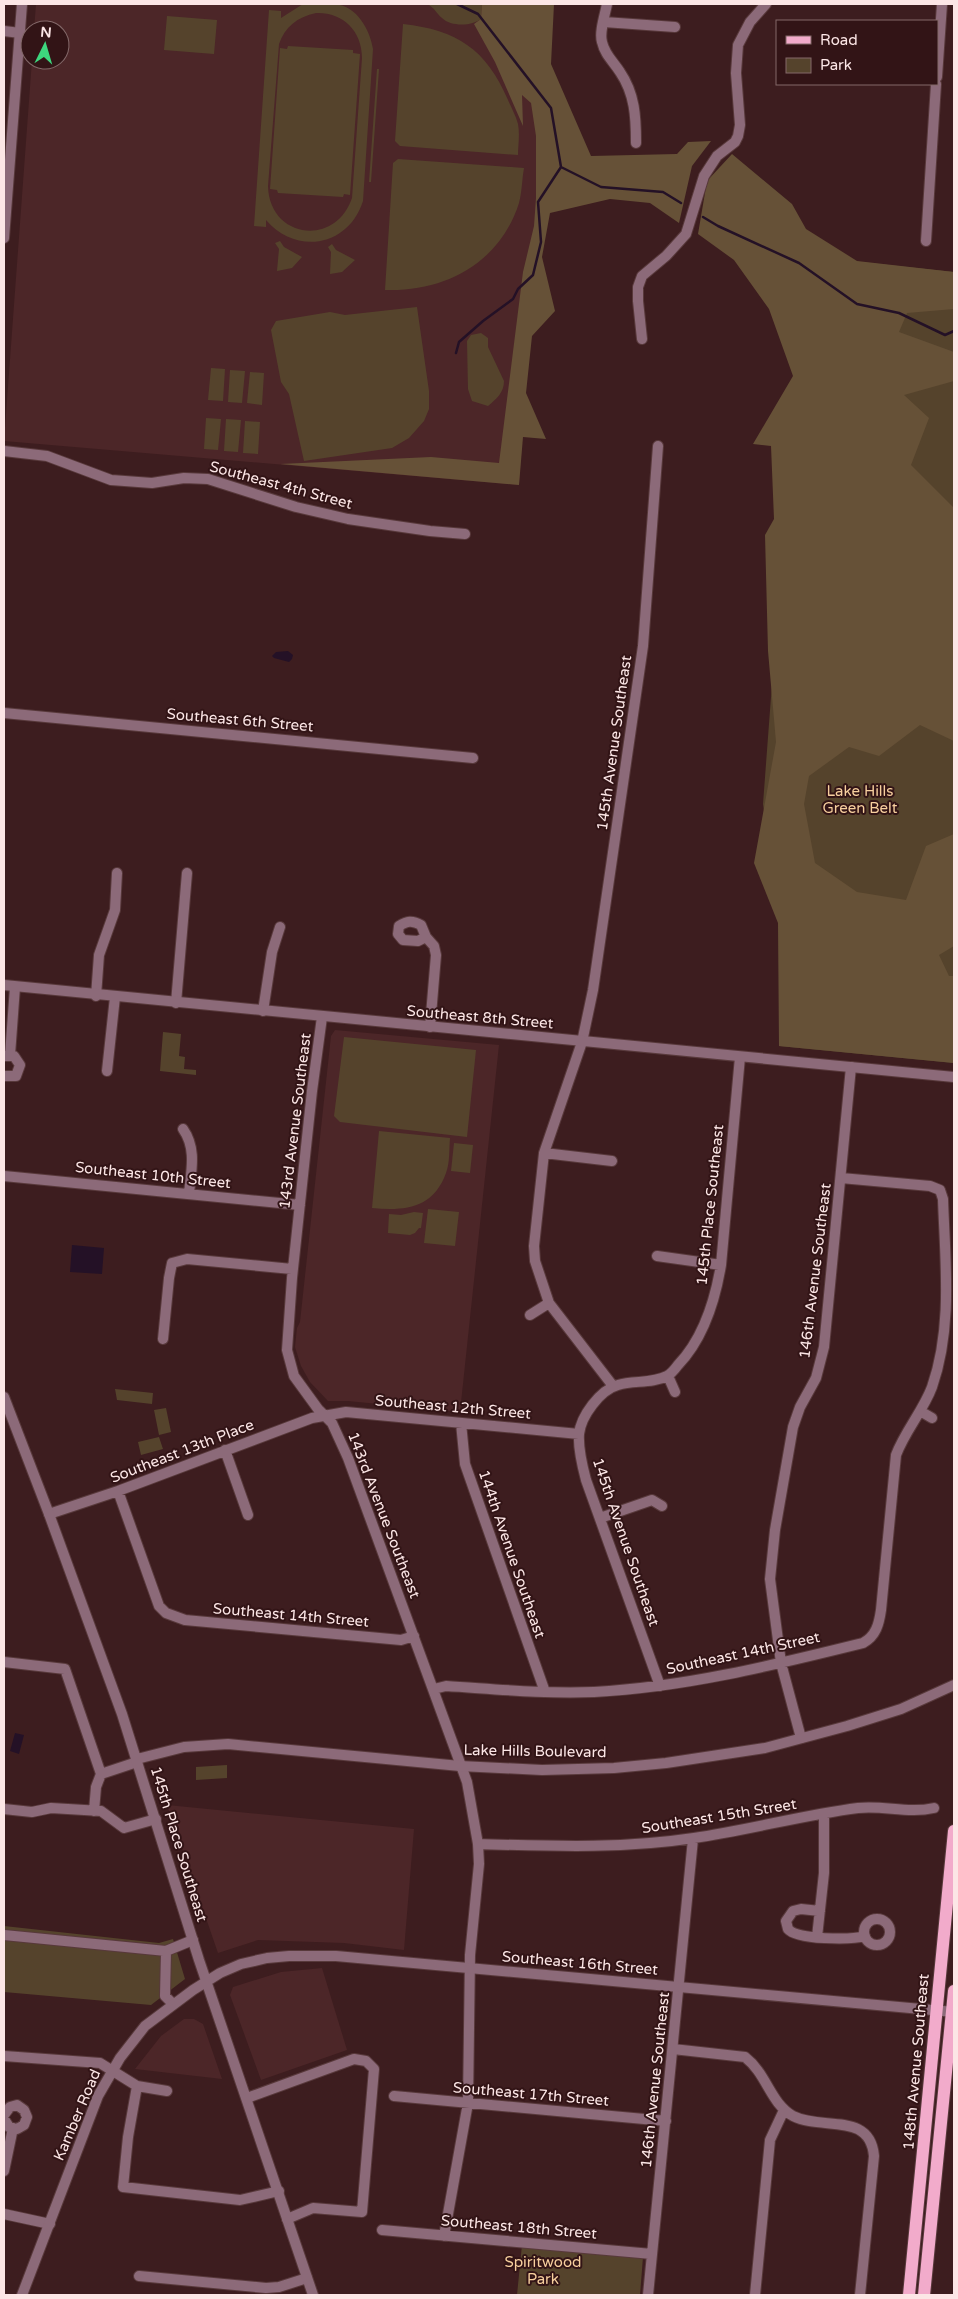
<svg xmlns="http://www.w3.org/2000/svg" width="958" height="2299" viewBox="0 0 958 2299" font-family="'Varela Round',sans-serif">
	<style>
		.built { fill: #4c2628 }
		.green { fill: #55432c; fill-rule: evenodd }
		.forest { fill: #665137 }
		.water { fill: #241126 }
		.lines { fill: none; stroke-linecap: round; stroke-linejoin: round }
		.stream { stroke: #241126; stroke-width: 2.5 }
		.minor-casing { stroke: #58393b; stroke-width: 12 }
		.tertiary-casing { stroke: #58393b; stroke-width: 12 }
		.primary-casing { stroke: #58393b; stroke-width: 14 }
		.minor { stroke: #8c6a79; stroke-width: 10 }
		.tertiary { stroke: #8c6a79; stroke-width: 10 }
		.primary { stroke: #f2abcb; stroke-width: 12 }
		.labels { text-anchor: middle; stroke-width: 4; stroke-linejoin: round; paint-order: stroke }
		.street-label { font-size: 15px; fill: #fce6e6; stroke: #321416 }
		.park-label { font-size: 15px; fill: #f7cf9e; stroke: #321416 }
	</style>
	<rect width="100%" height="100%" fill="#3d1d1f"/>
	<path class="built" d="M36,4H553L519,485L4,441L32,60H60V30H34Z
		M335,1030L499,1045L460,1412L348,1401H328L310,1382L301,1366L295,1347L297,1328L300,1322L331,1036Z
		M167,1805L414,1829L404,1950L344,1943L258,1940L218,1953Z
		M322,1968L347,2050L261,2080L230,1995L233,1987L281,1972Z
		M184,2019H194L203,2024L222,2079L135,2069L161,2036Z"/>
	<path class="green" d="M303,4C314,4 325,3 335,4C357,6 370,30 373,49L363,201C349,246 297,256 266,220V227L254,226L269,10L281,11V18ZM316,13C342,12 362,30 362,58L352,198C335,248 269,238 268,186L279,44C285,27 297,17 316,13Z
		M427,4H482L481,19C472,26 451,27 442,18C436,13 435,8 427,4Z
		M167,16L217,20L214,54L164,50Z
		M403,24C457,30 486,49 508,100C511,107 516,116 518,124C520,134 518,146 518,155L400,146L395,141Z
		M288,46L353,50V53L360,54L350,195L344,194L343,197L278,193L277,190L270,189L280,48L287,49Z
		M377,69H379L371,182H369Z
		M398,159L524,168C522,179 522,192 519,203C500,263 445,292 385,290L393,163Z
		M280,241L284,247L302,257L292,268L277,271L279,249L275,243Z
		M332,244L336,250L355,260L342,272L330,274L331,252L328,247Z
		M804,256L954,272V1063L779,1046L780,924L763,804Z
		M417,307L429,391V409L424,421L409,438L392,448L304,461L289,394L281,382L271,330L276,321L330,312L345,315Z
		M481,333L488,338V347L504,381C504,393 496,399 488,406L472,401L468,389L467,341L471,335Z
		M211,368L225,369L223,401L208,400Z
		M230,370L245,371L242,403L228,402Z
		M250,372L264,373L262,405L247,403Z
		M206,418L221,419L218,450L204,449Z
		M226,419L241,420L238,452L224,451Z
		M245,421L260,422L258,454L243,453Z
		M163,1032L181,1034L179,1056L185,1057L184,1069L196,1070V1075L160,1071Z
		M344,1037L476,1050L467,1137L340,1122L334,1116Z
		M379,1131L450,1138C449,1149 450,1163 446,1173C433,1209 404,1211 372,1208Z
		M454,1143L473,1145L470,1173L451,1171Z
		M428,1209L459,1212L455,1246L424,1243Z
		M414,1212L423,1213L421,1228H419L415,1233L410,1235L388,1233L389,1214L401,1215Z
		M115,1389L153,1393L152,1404L117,1400Z
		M166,1408L171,1432L159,1435L154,1410Z
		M159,1437L163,1449L141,1455L138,1442Z
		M227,1765V1778L196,1780V1767Z
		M4,1926L159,1943L173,1939L185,1979L151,2005L4,1992Z
		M522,2245L643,2257L640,2295H517Z"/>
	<path class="forest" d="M482,4H554L551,64L591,156L677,154L688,142L711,141L692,166L679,223L650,203L610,199L550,213L542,257L555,311L532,336L526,393L546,439L523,437L519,485L280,464L431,457L499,463L523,272L534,226L536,198V136L531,103L522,95L523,126L495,62L474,24L481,19Z
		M732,154L792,204L806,229L857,261L954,272V309L907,313L899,332L954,352V381L904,395L929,418L911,465L954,508V741L920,725L879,756L849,747L809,776L804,804L815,863L857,892L906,900L926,846L954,834V946L939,955L949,976H954V1063L779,1046L778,923L754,863L776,742L768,651L765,535L774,519L771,446L753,444L793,376L769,309L734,260L698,234L707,181Z"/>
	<path class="water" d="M288,651L293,655L292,659L289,662L274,658L272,656L276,652Z
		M72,1245L104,1248L102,1274L70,1272Z
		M15,1733L24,1735L19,1754L10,1751Z"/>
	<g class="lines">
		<path class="stream" d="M457,4L478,14L551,108L561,167
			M703,217L718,226L799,263L857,304L899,313L945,335L954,331
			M456,353L459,342L483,321L513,299L518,289L533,275L541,242L538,202L561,167L601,187L663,192L681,203"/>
		<defs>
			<path id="minor" d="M607,4C605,15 599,32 602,42C605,55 613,61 620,72C635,94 636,117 636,143
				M604,22L675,27
				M4,31L20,33
				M937,77L942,4
				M926,241L936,84
				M642,339L638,301V287L642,276L666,256L686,234L704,176L717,156L735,142L738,136L740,125L736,73L738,45L750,22L766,4
				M4,451L47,456L111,480L152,483L184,478L208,479L296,507L348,519L430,531L465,534
				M4,713L473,758
				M426,937L418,941L403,940L398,934L399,926C407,921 412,920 421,925L426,937L434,946L436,955L430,1027
				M96,996L99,955L115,910L117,873
				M176,1003L187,873
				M263,1011L272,952L280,927
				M322,1017L312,1091L292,1278L287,1350L294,1376L318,1409L332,1423L348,1458L467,1782L478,1844L479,1864L470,1955L468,2103L444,2236
				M10,1055L15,987
				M107,1071L115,997
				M4,1076H16L20,1065L14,1056H5
				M183,1129C197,1149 191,1171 189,1194
				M544,1153L612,1161
				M4,1176L300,1205
				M841,1178L930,1186L940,1190
				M657,1256L721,1265
				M172,1263L187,1259L292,1269
				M530,1315L549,1303
				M163,1339L169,1278L172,1263
				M668,1376L675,1392
				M613,1386L549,1303L535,1261L534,1246L544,1153L582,1042L593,990L643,646L658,446
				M920,1411L932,1418
				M461,1423L465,1464L545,1692
				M225,1450L248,1515
				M118,1491L159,1606L166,1613L185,1620L401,1640L414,1636
				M49,1514L118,1491L312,1418L346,1412L579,1434
				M600,1518L652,1500L662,1506
				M4,1662L65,1669L101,1774L137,1762
				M660,1686L586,1480C582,1465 578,1449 579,1434C581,1416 600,1390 618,1385C633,1380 652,1384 667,1376C671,1374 675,1369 678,1365C704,1338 715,1301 721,1265L740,1057
				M434,1689L446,1686C495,1689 544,1694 594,1692C686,1687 774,1665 863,1643C876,1636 879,1624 881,1610L896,1455C905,1431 923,1411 932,1387C953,1327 945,1261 943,1199L940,1190
				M801,1738L781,1663L770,1579L775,1530L793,1427L800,1407L816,1378L824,1347L851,1067
				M4,1809L32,1812L51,1808L101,1811L124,1828L156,1819
				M94,1811L96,1787L101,1774
				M478,1844C550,1846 622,1849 694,1838C749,1830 803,1815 858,1808C884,1805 908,1814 934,1808
				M820,1911L801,1909L793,1911L786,1921L788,1929C797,1940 851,1940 865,1936
				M864 1932a13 13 0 1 1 26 0a13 13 0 1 1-26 0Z
				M4,1935L166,1951
				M817,1937L824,1873V1815
				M173,2004L165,1996L166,1951L193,1940
				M673,2049L745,2057C767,2074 770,2103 793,2116C822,2131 870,2111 874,2156L860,2295
				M4,2056L100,2063L137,2086
				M167,2091L137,2086L128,2137L123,2187L240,2200L279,2191
				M394,2096L666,2121
				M247,2098L354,2059L366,2061L374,2069L362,2212L313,2208L287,2219
				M4,2115L10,2107L17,2105L24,2110L27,2117L24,2125L17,2129L9,2127L4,2119
				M4,2171L13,2128
				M4,2214L50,2224
				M382,2230L652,2254
				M139,2276L266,2288L279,2287L307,2278
				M648,2295L693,1839
				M755,2295L770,2140L784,2110"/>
			<path id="tertiary" d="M4,238L22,4
				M4,985L954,1077
				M4,1397L49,1514L122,1714L199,1960L313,2295
				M137,1759L184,1747L228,1744L460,1766L542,1770L614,1768L666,1763L765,1748L847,1726L901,1709L954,1685
				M22,2295L98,2096L120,2058L145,2026L193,1990L220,1973L241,1964L267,1958L289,1956H336L954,2012"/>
			<path id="primary" d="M909,2295L954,1831
				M924,2295L954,1991"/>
		</defs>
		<use href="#minor" class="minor-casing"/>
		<use href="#tertiary" class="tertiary-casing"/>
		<use href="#primary" class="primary-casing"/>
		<use href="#minor" class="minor"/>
		<use href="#tertiary" class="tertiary"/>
		<use href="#primary" class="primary"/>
	</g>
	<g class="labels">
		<g class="street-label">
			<text transform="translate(281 485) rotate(15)" y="5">Southeast 4th Street</text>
			<text transform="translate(240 720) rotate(5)" y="5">Southeast 6th Street</text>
			<text transform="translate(614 743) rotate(-82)" y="5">145th Avenue Southeast</text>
			<text transform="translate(480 1017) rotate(5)" y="5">Southeast 8th Street</text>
			<text transform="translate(295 1121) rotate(-83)" y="5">143rd Avenue Southeast</text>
			<text transform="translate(153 1175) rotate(6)" y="5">Southeast 10th Street</text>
			<text transform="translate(710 1205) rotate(-84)" y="5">145th Place Southeast</text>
			<text transform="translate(815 1271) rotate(-83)" y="5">146th Avenue Southeast</text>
			<text transform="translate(453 1407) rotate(5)" y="5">Southeast 12th Street</text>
			<text transform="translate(182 1451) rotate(-21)" y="5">Southeast 13th Place</text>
			<text transform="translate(384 1515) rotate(69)" y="5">143rd Avenue Southeast</text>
			<text transform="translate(626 1542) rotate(71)" y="5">145th Avenue Southeast</text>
			<text transform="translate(512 1554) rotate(71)" y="5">144th Avenue Southeast</text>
			<text transform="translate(291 1615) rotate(5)" y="5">Southeast 14th Street</text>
			<text transform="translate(743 1653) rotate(-12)" y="5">Southeast 14th Street</text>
			<text transform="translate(535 1751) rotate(1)" y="5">Lake Hills Boulevard</text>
			<text transform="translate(719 1816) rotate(-9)" y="5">Southeast 15th Street</text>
			<text transform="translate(179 1844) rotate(73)" y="5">145th Place Southeast</text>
			<text transform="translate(580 1963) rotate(5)" y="5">Southeast 16th Street</text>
			<text transform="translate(916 2062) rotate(-85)" y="5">148th Avenue Southeast</text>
			<text transform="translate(655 2080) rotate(-84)" y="5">146th Avenue Southeast</text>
			<text transform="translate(531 2094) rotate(5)" y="5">Southeast 17th Street</text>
			<text transform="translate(77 2115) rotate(-67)" y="5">Kamber Road</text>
			<text transform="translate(519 2227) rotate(5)" y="5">Southeast 18th Street</text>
		</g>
		<g class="park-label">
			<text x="860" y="796">Lake Hills<tspan x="860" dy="17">Green Belt</tspan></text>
			<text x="543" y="2267">Spiritwood<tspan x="543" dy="17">Park</tspan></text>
		</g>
	</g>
	<rect width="958" height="2299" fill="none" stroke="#fce6e6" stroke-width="10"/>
	<rect x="776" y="20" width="162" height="65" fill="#321416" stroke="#836869"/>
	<rect x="786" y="36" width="25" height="8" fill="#f2abcb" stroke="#836869"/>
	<text x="820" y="45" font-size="15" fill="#fce6e6">Road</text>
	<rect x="786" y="58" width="25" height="15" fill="#55432c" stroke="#836869"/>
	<text x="820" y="70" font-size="15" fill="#fce6e6">Park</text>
	<g transform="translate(45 45) rotate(5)"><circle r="24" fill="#321416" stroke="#836869"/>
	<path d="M0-4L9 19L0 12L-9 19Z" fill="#3dd77e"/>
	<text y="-8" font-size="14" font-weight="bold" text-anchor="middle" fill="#fce6e6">N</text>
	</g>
</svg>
